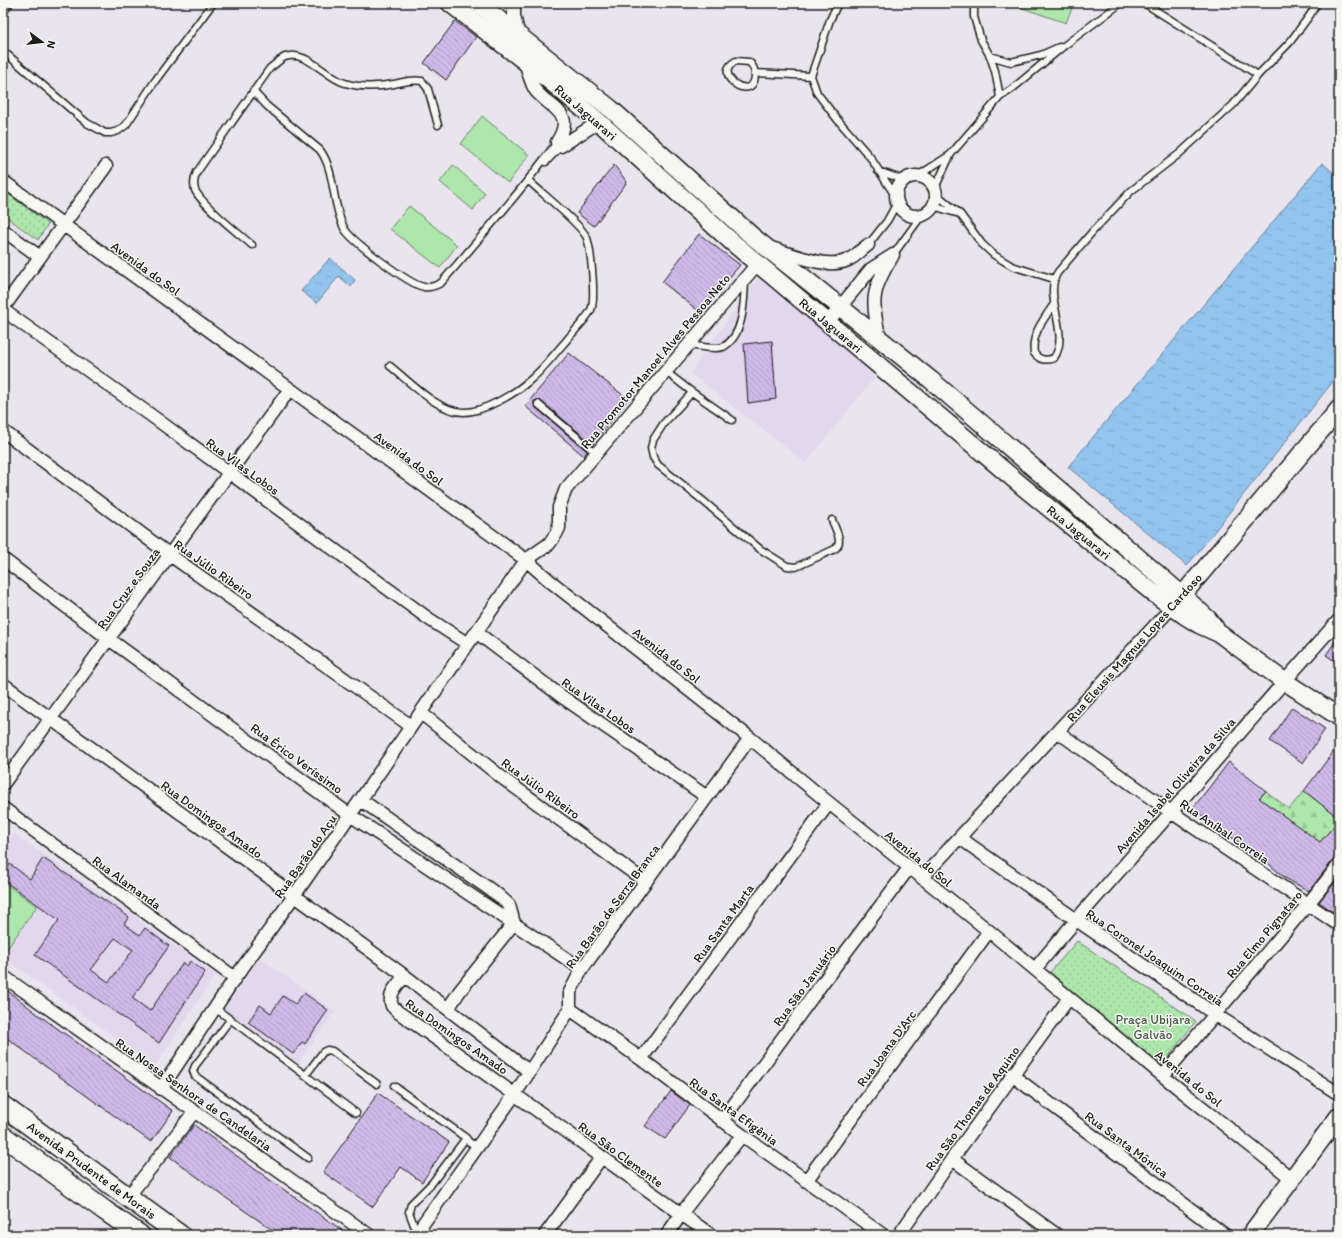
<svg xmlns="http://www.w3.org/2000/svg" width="1342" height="1238" viewBox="0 0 1342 1238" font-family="Itim,sans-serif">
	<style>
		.built { fill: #e2d7ed }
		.forest { fill: url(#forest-firs); stroke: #658264 }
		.park { fill: url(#park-dots); stroke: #658264 }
		.pitch { fill: #aee7ab; stroke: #658264 }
		.water { fill: url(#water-ripples); stroke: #63819a }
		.building { fill: url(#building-back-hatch); stroke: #1c1c1c; fill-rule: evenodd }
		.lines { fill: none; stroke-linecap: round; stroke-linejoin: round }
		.lane-casing { stroke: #1c1c1c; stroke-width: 9 }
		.street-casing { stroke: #1c1c1c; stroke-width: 15 }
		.secondary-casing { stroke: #1c1c1c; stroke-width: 20 }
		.primary-casing { stroke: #1c1c1c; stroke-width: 22 }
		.lane { stroke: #f6f6f2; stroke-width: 6 }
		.street { stroke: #f6f6f2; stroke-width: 12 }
		.secondary { stroke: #f6f6f2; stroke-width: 17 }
		.primary { stroke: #f6f6f2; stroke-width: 19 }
		.labels { text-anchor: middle; stroke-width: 3; stroke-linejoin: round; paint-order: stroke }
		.street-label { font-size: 13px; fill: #1c1c1c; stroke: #f6f6f2 }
		.park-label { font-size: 13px; fill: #485947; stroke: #f6f6f2 }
	</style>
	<defs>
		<pattern id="forest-firs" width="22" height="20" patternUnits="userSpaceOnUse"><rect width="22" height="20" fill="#aee7ab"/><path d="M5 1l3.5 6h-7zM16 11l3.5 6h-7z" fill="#95c693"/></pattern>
		<pattern id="park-dots" width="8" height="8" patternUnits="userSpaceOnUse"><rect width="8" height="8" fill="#aee7ab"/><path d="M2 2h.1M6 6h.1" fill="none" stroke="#95c693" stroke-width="1.8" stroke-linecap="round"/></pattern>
		<pattern id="water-ripples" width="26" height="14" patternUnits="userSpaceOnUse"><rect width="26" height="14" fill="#92c4ee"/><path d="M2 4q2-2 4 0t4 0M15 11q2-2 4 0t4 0" fill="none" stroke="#7da8cc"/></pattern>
		<pattern id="building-back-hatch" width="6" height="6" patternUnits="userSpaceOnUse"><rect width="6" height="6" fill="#cfb9e9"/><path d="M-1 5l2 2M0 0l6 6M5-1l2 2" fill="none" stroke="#b19ec7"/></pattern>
	</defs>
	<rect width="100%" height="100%" fill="#eae4ef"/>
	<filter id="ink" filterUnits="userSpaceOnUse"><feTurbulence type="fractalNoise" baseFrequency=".025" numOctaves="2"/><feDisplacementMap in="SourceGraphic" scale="8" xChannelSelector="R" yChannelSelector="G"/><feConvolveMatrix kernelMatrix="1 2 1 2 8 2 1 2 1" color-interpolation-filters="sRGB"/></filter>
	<g filter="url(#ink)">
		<path class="built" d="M760,274L879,372L806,463L690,373Z
			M14,834L131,914L215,975L155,1066L3,957V850Z
			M260,958L335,1011L298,1063L224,1009Z"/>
		<path class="forest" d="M1266,791L1289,809L1304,791L1339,818V842L1289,880L1291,822L1272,807L1242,844L1228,835Z"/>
		<path class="park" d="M3,190L48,224L38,240L3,215Z
			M1077,941L1196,1021L1160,1068L1047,976Z"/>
		<path class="pitch" d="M1008,3H1074L1066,23Z
			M482,116L529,155L508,183L461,144Z
			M453,165L485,193L473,210L440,182Z
			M409,206L457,245L440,268L390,229Z
			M3,882L37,906L7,949L3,946Z"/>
		<path class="water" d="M1322,163L1339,177V374L1187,566L1068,467Z
			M330,258L355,280L351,287L339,276L317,303L301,291Z"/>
		<path class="building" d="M455,21L476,37L446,80L424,63Z
			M614,165L627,182L594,226L577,213Z
			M699,234L740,265L700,312L662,282Z
			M772,341L776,399L748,403L744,344Z
			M569,353L628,399L593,444L541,401L537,400L534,401V405L535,407L587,451L584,456L525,406Z
			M1339,636V664L1326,655Z
			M1292,707L1325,729L1303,763L1270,741Z
			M1339,744V818L1304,791Z
			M1229,762L1266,791L1259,798L1320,842L1339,820V858L1333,860L1309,891L1285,878L1262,858L1211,823L1193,808Z
			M43,858L129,917L124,924L140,935L145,928L169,946L132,998L150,1011L183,963L187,966L190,961L205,972L159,1043L35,955L59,920L3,880V876L10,864L30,879ZM115,938L133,950L109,982L91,970Z
			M1339,877V916L1319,902Z
			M3,987L40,1016L173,1111L151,1142L38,1061L3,1035Z
			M304,993L328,1010L305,1044L302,1042L293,1054L248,1022L260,1005L271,1013L283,996L295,1004Z
			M671,1091L690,1105L665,1139L645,1126Z
			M378,1093L449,1142L422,1182L401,1167L373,1207L323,1172Z
			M194,1125L270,1180L349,1235H280L226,1198L170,1157Z"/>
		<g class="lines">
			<defs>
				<path id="lane" d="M838,3L830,20L811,76L817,93L837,119L870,157L896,197
					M974,3V17L981,40L990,56L995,71L1000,97
					M1144,3L1258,75
					M3,12L10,3
					M3,51L87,123L98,129L105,133H111L118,131L126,125L155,81L213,3
					M990,56L1011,62L1041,55L1059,47
					M736,61L749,62C754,66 755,70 755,76C753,104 710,74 736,61Z
					M755,73L811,76
					M253,91L267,106L320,150C336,172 331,203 344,228C350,240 410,285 424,287C430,288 435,286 441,283C481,237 521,191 557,142
					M546,162L561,146
					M878,171L904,180
					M916,177L950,155
					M934,190L951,154L1000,97L1012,89L1065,45L1121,3
					M935,193L960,214L982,244L994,255L1012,266L1054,279
					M933,206L956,213
					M252,245C239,234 201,204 195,190C193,183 194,178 197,172L270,68C275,65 280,59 285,57C306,49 326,78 345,83C361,88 378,87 394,84C404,82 412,79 422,81L428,89L438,125
					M868,245L887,221L897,203
					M893,255L922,215
					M1054,304C1044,319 1031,334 1034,353C1039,360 1047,361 1054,358C1071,333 1042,295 1058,272L1093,231L1131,191L1179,154L1233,105L1258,75L1290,42L1310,15L1317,3
					M688,345C697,346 715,350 723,347C744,336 744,302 745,281
					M390,366C410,382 438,412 464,412C484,412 514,394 529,381C543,370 554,354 566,341C574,331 585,321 591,310C596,299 591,250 587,238C582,225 540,192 528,180
					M665,371L692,392L688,397L664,423L653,440L651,448L653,457L658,465L702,500L760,549L787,566L796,567L835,549C844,542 835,529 832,520
					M692,392L732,420
					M538,404L596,453
					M215,1008L356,1113
					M230,1020L195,1066L193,1071L195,1076L308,1158
					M305,1076L323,1052L327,1050L332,1051L377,1084
					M394,1086L466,1138L469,1142L478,1147
					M417,1233L409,1212L411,1204L432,1183L466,1138"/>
				<path id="street" d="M514,3V16L519,36
					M525,62C528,70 531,85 536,91C552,110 576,112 557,142
					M561,146L599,122
					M896 196a20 20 0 1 1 40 0a20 20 0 1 1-40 0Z
					M3,181L526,560L550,581L750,738L829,803L989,931L1163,1076L1292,1179
					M3,230L40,257
					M771,248C792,254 828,270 848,260C855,257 862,249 868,245
					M3,308L106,166
					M3,310L152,416L429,619L468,644
					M828,322L871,269L893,255
					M880,339C871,303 871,290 892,257
					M3,431L170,555L411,726
					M3,559L109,639L350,815L582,969
					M476,632L561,696L707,797
					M3,684L405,976L530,1072
					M421,713L505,780L646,882
					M1058,732L1171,812L1339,925
					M3,784L290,389
					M361,800L498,895L509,905L514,923
					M3,808L235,978
					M960,838L1075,919L1216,1015L1339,1094
					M922,878L1172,607
					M1035,969C1079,915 1126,864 1172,811C1227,748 1282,683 1339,620
					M3,976L369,1235
					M405,976C398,984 387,994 392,1006L398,1012C503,1085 607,1161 711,1235
					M448,1009L459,992L514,923
					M570,1009L641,1059L742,1135L883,1235
					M641,1059L829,803
					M1012,1075L1225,1235
					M1163,1076L1308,904L1339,865
					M161,1089L235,978L294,896L526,560L549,544L556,534L559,528V507L566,489L758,263
					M722,1121L824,981L909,868
					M952,1159L1057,1235
					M806,1181L989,931
					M128,1197L194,1112
					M415,1235L515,1094L570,1009V992L582,969L750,738
					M545,1235L601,1158
					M667,1235L681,1214L742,1135
					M899,1235L952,1159L1069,998"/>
				<path id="secondary" d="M450,3L550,81L599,122L732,242L1027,490L1152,592L1187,617L1200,625L1220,634L1284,681L1339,717
					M478,3L611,109L752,236L931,380L1182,595L1208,619L1215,628
					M1175,604L1339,409
					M1250,1235L1339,1116"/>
				<path id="primary" d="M3,1106L180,1235
					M3,1136L104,1210L140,1235"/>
			</defs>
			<use href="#lane" class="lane-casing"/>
			<use href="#street" class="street-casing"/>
			<use href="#secondary" class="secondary-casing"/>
			<use href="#primary" class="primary-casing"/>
			<use href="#lane" class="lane"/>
			<use href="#street" class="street"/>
			<use href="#secondary" class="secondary"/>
			<use href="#primary" class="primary"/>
		</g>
	</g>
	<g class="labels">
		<g class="street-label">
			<text transform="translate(586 112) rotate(41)" y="5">Rua Jaguarari</text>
			<text transform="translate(146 268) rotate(36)" y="5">Avenida do Sol</text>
			<text transform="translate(831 325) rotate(40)" y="5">Rua Jaguarari</text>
			<text transform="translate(655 361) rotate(-50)" y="5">Rua Promotor Manoel Alves Pessoa Neto</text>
			<text transform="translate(409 458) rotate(36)" y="5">Avenida do Sol</text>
			<text transform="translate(243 466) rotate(36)" y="5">Rua Vilas Lobos</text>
			<text transform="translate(1079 532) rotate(39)" y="5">Rua Jaguarari</text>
			<text transform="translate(214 569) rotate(35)" y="5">Rua Júlio Ribeiro</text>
			<text transform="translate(128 588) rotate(-54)" y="5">Rua Cruz e Souza</text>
			<text transform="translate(1134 647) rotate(-48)" y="5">Rua Eleusis Magnus Lopes Cardoso</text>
			<text transform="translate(667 655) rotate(38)" y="5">Avenida do Sol</text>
			<text transform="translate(599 705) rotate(35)" y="5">Rua Vilas Lobos</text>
			<text transform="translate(297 758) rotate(36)" y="5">Rua Érico Veríssimo</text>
			<text transform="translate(1175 785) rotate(-49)" y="5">Avenida Isabel Oliveira da Silva</text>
			<text transform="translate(541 788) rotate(36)" y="5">Rua Júlio Ribeiro</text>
			<text transform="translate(212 819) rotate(36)" y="5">Rua Domingos Amado</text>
			<text transform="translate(1225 831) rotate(34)" y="5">Rua Aníbal Correia</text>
			<text transform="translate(305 856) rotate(-55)" y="5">Rua Barão do Açu</text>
			<text transform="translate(919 858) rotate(39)" y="5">Avenida do Sol</text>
			<text transform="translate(127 882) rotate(36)" y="5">Rua Alamanda</text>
			<text transform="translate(612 906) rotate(-54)" y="5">Rua Barão de Serra Branca</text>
			<text transform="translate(723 923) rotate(-54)" y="5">Rua Santa Marta</text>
			<text transform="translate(1264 934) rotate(-50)" y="5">Rua Elmo Pignataro</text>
			<text transform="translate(1155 957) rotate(34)" y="5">Rua Coronel Joaquim Correia</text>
			<text transform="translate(804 985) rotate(-54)" y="5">Rua São Januário</text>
			<text transform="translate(457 1036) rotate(35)" y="5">Rua Domingos Amado</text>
			<text transform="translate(886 1048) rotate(-54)" y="5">Rua Joana D'Arc</text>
			<text transform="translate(1189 1078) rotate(39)" y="5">Avenida do Sol</text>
			<text transform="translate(194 1094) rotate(35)" y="5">Rua Nossa Senhora de Candelaria</text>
			<text transform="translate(972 1108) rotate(-54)" y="5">Rua São Thomas de Aquino</text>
			<text transform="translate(734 1111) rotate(36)" y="5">Rua Santa Efigênia</text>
			<text transform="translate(1127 1144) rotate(37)" y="5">Rua Santa Mônica</text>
			<text transform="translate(621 1154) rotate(36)" y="5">Rua São Clemente</text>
			<text transform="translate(92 1170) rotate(36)" y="5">Avenida Prudente de Morais</text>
		</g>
		<g class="park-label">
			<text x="1153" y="1024">Praça Ubijara<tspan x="1153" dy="15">Galvão</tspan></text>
		</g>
	</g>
	<rect width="1342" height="1238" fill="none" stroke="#f6f6f2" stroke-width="16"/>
	<rect x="8" y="8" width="1326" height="1222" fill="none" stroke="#1c1c1c" stroke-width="1.5" filter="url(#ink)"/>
	<g transform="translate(42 42) rotate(105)" stroke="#f6f6f2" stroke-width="3" paint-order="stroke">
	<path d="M0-3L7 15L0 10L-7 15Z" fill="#1c1c1c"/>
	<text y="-6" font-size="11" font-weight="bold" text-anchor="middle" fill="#1c1c1c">N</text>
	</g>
</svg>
